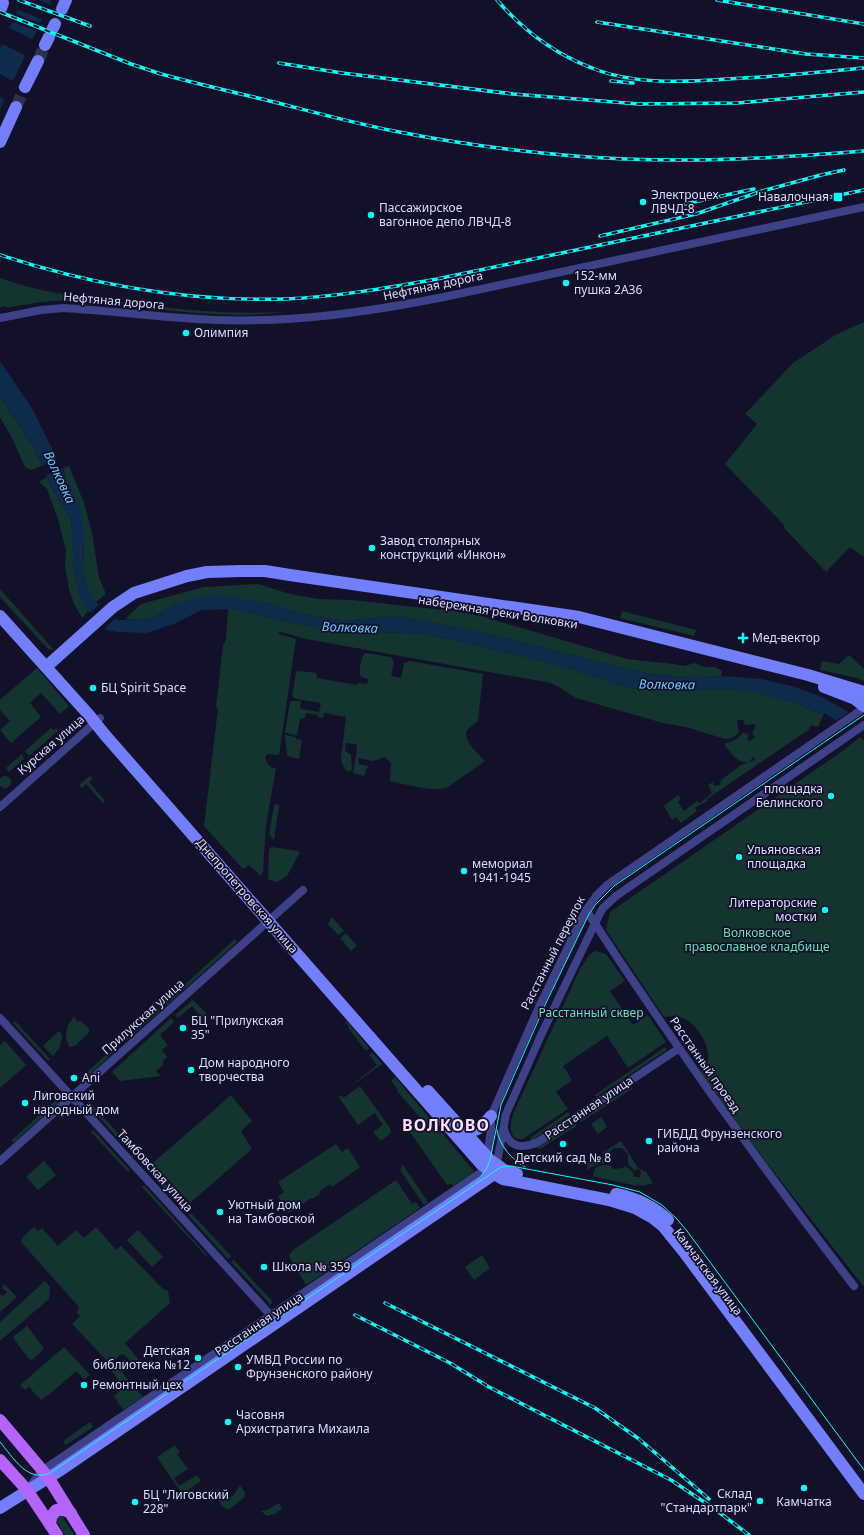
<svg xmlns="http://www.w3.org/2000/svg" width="864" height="1535" viewBox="0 0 864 1535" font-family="'Noto Sans',sans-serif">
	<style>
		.green { fill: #143430 }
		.water { fill: #0e2b4c }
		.pier { fill: #13112a }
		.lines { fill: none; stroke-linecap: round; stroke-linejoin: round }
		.secondary-tunnel { stroke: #312f4a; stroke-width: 12; stroke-dasharray: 12 6; stroke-linecap: butt }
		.street { stroke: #3d4288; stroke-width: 8 }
		.secondary { stroke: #737efd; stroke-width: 12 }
		.primary { stroke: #b464fd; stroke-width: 12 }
		.tram { stroke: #0afbfa; stroke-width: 1 }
		.rail-casing { stroke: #0afbfa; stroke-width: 3.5 }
		.rail { stroke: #13112a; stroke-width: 2; stroke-dasharray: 6; stroke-linecap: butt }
		.poi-dot { fill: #0afbfa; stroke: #13112a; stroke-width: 1.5 }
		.labels { text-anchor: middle; stroke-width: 3.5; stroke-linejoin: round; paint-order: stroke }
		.poi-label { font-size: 12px; fill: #dbdbfe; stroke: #13112a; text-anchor: start }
		.street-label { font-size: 12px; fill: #dbdbfe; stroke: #13112a }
		.park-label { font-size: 12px; fill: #66dfb4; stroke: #13112a }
		.water-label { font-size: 13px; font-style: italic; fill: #6ac8fd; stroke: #13112a }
		.district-label { font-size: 16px; font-weight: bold; letter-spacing: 1px; fill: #feddf6; stroke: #13112a }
	</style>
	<rect width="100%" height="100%" fill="#13112a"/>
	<path class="green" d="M0,278C38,292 79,297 119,302C174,309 229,315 284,312C213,322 136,303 64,301C46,300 25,305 7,308L6,306L0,307Z
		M864,322V557L850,547L826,572L784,528V525L725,464L757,424L745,414L793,363L837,334Z
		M0,397L35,449L42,466L31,470L25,467L13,440L0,417Z
		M69,466L84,503L92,533L99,577L106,594L96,602L87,587L83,571L84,534L63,468Z
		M47,477L53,490L71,520L73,545V565L79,594L88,611L82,618L74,604L69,589L65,566L66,550L58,519L47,489L39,482Z
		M258,584L290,594L319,599L351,600L453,611L481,616L627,659L674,664L684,666L695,663L705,667H715L722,671L721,676L696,678L651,674L614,666L497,636L405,617L373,618L349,621L316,617L266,603L176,604L153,618L137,620L125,619L141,604L204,587Z
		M0,589L54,650L48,649L0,597Z
		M228,609H234L302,625L353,631L427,634L548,662L629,688L696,690L731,689L757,692L793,702L816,712L824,713L818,727L811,725L808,731L805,732L707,799V801L703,803L695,808L697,811L681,823L676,817L672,820L664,806L678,795L681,799L678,802L684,811L697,801L700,803L712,793L708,785L713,782L714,786L720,785L721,780L741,765L755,760L753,757L749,762C738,764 730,752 724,744C732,741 738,740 743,732L749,735L747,739L750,741L755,737L752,733L756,726L753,724L745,725L743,720H737L739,733L732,738L725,739L686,727L663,723L576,698L559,687L551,683L306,639C297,637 289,633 279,632V634L296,639L279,755L267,754L265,758C267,764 270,768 276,768L266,825L263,871L261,876L249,865L243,869L204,826L218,709L216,707L223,646L226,640Z
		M622,611L696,630L694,636L620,618Z
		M365,653L391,657L394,663L391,676L401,678L404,663L410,661L483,674L478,721C475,724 471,726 468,729C460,739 479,754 485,761L448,787C434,793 405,784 390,781L391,763L385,757L373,761L358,758L359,764L368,766L364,776L353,773L357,749L356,744L346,743L345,751L351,755L352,770L348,772C344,768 342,765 341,759L346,717L324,713L323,718L318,717V715L306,713L305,718L300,719L297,735L285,733L290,702L292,701H301L300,707L302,709L319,712L321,703L296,699L292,696L296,672L299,671L316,673L317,678L357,685L358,683L367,684L368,679L361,677C358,671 361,658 365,653Z
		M849,655L864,669V681L857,678L820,670L822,661L839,664Z
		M37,668L69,706L60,714L41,693L30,703L41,717L11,743L0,730L10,721L0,710V700Z
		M51,728L54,730L56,728L58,731L29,756L25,751Z
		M285,735L296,737V739L302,740L299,759L290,757L287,755Z
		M860,737L864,740V1287L763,1158L700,1071C705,1067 709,1061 708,1055C708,1041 693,1020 680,1017C675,1015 669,1017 664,1017L606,930L610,912L844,750Z
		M22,754L24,759L9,772L6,768Z
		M90,776L93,779L89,782L105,801L103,803L86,784L82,788L79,785Z
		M-1 782a6 6 0 1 1 12 0a6 6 0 1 1-12 0Z
		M275,804L279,805L274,840L269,834L274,806Z
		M271,847L298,851L300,852L287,876L277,882L268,879L269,849Z
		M332,917L344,931L338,935L328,924Z
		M346,933L357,946L351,951L340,938Z
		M235,939L237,942L167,1005L163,1004Z
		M596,951L606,954L625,981L610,991L633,1025L648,1015L666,1042L628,1068L607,1036L563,1066L572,1080L556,1092L568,1109L523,1139C508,1141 510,1124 513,1114L580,969L590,954Z
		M193,1000L206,1013L205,1021L192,1006L178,1018L175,1015Z
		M158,1008L160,1011L127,1040L125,1037Z
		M76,1016L75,1019L78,1022L80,1020L89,1029V1032L75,1046L70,1047C63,1038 66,1022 76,1016Z
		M171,1018L174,1022L160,1035L168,1045L162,1050L167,1057L162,1062L164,1064L156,1071L161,1076L120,1081L112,1072Z
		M15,1021L50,1059L48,1061L13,1023Z
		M347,1021L369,1048L366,1051L348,1028L349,1026L345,1022Z
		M58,1032H61C64,1042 59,1049 53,1056L43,1046Z
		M5,1041L26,1065L0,1088V1045Z
		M665,1047L667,1050L596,1097L595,1095Z
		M113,1049L115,1051L83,1081L80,1078Z
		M372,1052L382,1064L347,1089L377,1065L369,1055Z
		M395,1077L473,1170L474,1172L453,1186L451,1183L447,1185L410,1132L423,1121L397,1091L398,1090L391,1081Z
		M360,1086L390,1128L391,1131L390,1134L382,1140L379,1139L373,1132L383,1125L375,1113L358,1125L338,1096L345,1097Z
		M631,1086L632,1089L581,1122L580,1120Z
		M231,1095L252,1121L241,1131L252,1149L190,1203L153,1163Z
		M56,1100L58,1103L14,1142L11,1141Z
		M89,1101L125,1141L123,1144L87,1104Z
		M568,1112L570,1115L531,1141L530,1138Z
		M601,1117L607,1127L598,1134L591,1124Z
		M574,1124L576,1126L540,1149L536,1147Z
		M93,1130L130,1170L128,1172L91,1132Z
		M621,1141L638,1168L646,1172L653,1183C642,1190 607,1179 593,1176L595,1168C604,1165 607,1163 614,1169L623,1168L625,1166L633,1172L634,1177H640L641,1171L638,1169L634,1170L628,1164V1154L622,1148H614L608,1154V1156L602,1153Z
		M336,1144L342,1152L348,1148L360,1167L332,1187L330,1184L319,1192L320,1194L312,1199L311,1198L289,1213L278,1196L284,1192L278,1182Z
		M599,1155L608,1159V1162L593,1166L588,1170L587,1163Z
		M44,1161L56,1175L38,1190L26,1177Z
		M145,1162L185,1207L183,1209L142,1164Z
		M403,1165L428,1202L424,1205L400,1170Z
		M396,1180L412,1204L416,1202L420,1208L306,1285L290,1258L289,1255L293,1250Z
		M144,1185L207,1255L206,1256L142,1187Z
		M191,1213L231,1256L228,1259L188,1215Z
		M34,1227L38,1231L42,1228L58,1246L76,1230L84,1238L96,1227L116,1250L121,1246L163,1289L168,1291L170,1303L125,1343L139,1360L131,1362L125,1355L121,1354L114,1361V1363L143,1397L123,1410L114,1396L120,1391L114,1383L118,1379L111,1370L109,1363L72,1324L80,1316L77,1313L79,1307L21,1242L23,1237Z
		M138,1230L163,1257L152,1267L127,1240Z
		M482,1255L490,1268L474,1280L465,1267Z
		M234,1260L273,1302L270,1305L268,1302L231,1262Z
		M45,1281L50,1287L49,1299L0,1341V1322Z
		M4,1284L16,1296V1298L0,1312V1294L3,1296L7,1292L2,1288Z
		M27,1326L43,1347V1350L32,1360L29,1359L13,1338L14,1336Z
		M64,1347L90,1375L84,1379L76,1371L51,1393L41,1400L29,1387L25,1390L20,1385Z
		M90,1422L93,1427L66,1445L63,1441Z
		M175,1445L180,1452L177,1454L188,1469L174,1478L179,1486L197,1475L201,1481L182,1494L157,1457Z
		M240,1485L245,1493L244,1498L229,1509L224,1508L218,1500L233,1496Z
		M279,1503L282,1508L275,1514L267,1516L261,1511L267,1510Z
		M60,1515L62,1516L74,1535H65L56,1520Z"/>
	<path class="water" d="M22,0H51L0,109V48Z
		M0,361L33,410L80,506L84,534L83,571L87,587L96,602L117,620H137L153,618L176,604L214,594L266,603L316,617L349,621L373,618L405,617L497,636L614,666L651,674L695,678L725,676L761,679L792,686L822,697L864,721V737L824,713L816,712L793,702L757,692L731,689L696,690L629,688L548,662L427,634L353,631L302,625L234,609L201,610L176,623L147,633L117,632L107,630L88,611L79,594L73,565V545L71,520L53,490L35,449L0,397Z"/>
	<path class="pier" d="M20,0H38L51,5L44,20L16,9Z
		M14,13L42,24L38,32L11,21Z
		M7,27L34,40L27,56L0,43Z
		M0,74L15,82L6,100L0,97Z
		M60,458L64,467L44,476L40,467Z
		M101,603L117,617L104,629L88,614Z
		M850,711L864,720V735L861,737L836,721Z"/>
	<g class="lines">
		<path class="secondary-tunnel" d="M38,61L45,45
			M16,107L25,87"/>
		<path class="street" d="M0,318L41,310L64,308C114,311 165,318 215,320C293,323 368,312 444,297L864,207
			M0,807L100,718
			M586,910C670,1039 759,1164 854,1286
			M0,1018L274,1319
			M504,1129C509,1148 522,1149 538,1142L678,1049
			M487,1158L491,1129V1116L495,1107L538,1009L586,910L596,896L607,885L864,708
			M0,1161L303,890
			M496,1168L506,1114L542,1033L599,915L603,908L616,896L864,725
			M30,1486L43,1470L486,1169L490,1168"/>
		<path class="secondary" d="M1,8L3,3
			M62,9L66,0
			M53,28L55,24
			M45,45L49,37
			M25,87L38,61
			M0,142L16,107
			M0,616L89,715L105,735L482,1165L494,1174L503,1179L609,1200L635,1208L653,1218L663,1226L684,1252L864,1494
			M46,667L113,607L134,593L187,576L207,572L241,571H265L290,575L579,617L808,675L864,692
			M824,687L855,699L864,706
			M428,1091L490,1160L504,1170L517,1174
			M464,1131C478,1132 483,1126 491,1116
			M616,1194C636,1198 653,1206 668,1220
			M0,1508L59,1471L494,1174"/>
		<path class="primary" d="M0,1420L48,1477L84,1535
			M0,1460L27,1490L57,1535
			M50,1525L51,1517L56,1510H64L71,1513"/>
		<path class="tram" d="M497,1130C499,1145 512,1160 525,1167
			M481,1176L487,1168L490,1160L501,1105L546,1003L589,914L596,904L614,886L864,715
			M0,1442C13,1457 27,1483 50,1473L492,1173L501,1167L511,1166L613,1185L640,1192L662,1205L677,1219L687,1231L864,1470"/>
		<defs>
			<path id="rail" d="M19,0L90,26
				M497,0C523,30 555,54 592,68C634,85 684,82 728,79C773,77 819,72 864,68
				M717,0L864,24
				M0,12L131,64L161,74C194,83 228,91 262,99C306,110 349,122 394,131C454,143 514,151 575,156C671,164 768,159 864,151
				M597,22L806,54L864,58
				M279,63L342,73L513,94L639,104L737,103L864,92
				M611,81L633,83
				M685,204L754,189
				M600,236L696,214L762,191L821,175L844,170
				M0,255C92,285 187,302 284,299C336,297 387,288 437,279L864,190
				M385,1303L595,1408L639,1439L709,1499
				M355,1315L450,1363L489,1387L671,1480L716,1510L749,1535"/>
		</defs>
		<use href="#rail" class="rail-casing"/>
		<use href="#rail" class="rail"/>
	</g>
	<g class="poi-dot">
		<rect x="833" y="192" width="10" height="10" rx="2"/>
		<circle cx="643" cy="202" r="4"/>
		<circle cx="371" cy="215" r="4"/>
		<circle cx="566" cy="283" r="4"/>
		<circle cx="186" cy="333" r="4"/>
		<circle cx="372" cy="548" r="4"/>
		<path d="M741 632h4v4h4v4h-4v4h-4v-4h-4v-4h4z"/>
		<circle cx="93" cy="688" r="4"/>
		<circle cx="831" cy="796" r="4"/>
		<circle cx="739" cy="857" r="4"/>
		<circle cx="464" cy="871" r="4"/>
		<circle cx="825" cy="910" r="4"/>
		<circle cx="183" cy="1028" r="4"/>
		<circle cx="191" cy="1070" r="4"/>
		<circle cx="74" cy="1078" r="4"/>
		<circle cx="25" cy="1103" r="4"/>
		<circle cx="649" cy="1141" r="4"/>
		<circle cx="563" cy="1144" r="4"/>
		<circle cx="220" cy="1212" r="4"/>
		<circle cx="264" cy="1267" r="4"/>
		<circle cx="198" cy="1358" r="4"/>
		<circle cx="238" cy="1367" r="4"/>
		<circle cx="84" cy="1385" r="4"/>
		<circle cx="228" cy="1422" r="4"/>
		<circle cx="804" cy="1488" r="4"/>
		<circle cx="760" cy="1501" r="4"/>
		<circle cx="135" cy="1502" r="4"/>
	</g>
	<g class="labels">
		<g class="poi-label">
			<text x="651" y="199">Электроцех<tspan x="651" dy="14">ЛВЧД-8</tspan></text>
			<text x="829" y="201" text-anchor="end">Навалочная</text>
			<text x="379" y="212">Пассажирское<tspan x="379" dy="14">вагонное депо ЛВЧД-8</tspan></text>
			<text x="574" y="280">152-мм<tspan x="574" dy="14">пушка 2А36</tspan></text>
			<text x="194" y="337">Олимпия</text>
			<text x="380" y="545">Завод столярных<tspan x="380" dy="14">конструкций «Инкон»</tspan></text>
			<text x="752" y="642">Мед-вектор</text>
			<text x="101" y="692">БЦ Spirit Space</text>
			<text x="823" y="793" text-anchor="end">площадка<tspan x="823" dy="14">Белинского</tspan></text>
			<text x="747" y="854">Ульяновская<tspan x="747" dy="14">площадка</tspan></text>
			<text x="472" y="868">мемориал<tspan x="472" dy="14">1941-1945</tspan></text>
			<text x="817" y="907" text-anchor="end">Литераторские<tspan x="817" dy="14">мостки</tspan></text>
			<text x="191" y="1025">БЦ "Прилукская<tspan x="191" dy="14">35"</tspan></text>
			<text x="199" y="1067">Дом народного<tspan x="199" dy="14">творчества</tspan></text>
			<text x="82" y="1082">Ani</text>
			<text x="33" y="1100">Лиговский<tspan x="33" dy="14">народный дом</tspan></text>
			<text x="657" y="1138">ГИБДД Фрунзенского<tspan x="657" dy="14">района</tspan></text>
			<text x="563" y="1162" text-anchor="middle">Детский сад № 8</text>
			<text x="228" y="1209">Уютный дом<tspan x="228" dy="14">на Тамбовской</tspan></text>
			<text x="272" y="1271">Школа № 359</text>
			<text x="190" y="1355" text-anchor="end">Детская<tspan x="190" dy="14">библиотека №12</tspan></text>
			<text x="246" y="1364">УМВД России по<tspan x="246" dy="14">Фрунзенского району</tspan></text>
			<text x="92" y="1389">Ремонтный цех</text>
			<text x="236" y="1419">Часовня<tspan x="236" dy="14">Архистратига Михаила</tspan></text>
			<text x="752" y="1498" text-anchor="end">Склад<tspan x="752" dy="14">"Стандартпарк"</tspan></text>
			<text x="143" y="1499">БЦ "Лиговский<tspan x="143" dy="14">228"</tspan></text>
			<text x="804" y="1506" text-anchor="middle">Камчатка</text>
		</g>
		<g class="street-label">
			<text transform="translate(433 286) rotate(-12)" y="4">Нефтяная дорога</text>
			<text transform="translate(114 301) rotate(5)" y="4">Нефтяная дорога</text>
			<text transform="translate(498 612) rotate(9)" y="4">набережная реки Волковки</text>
			<text transform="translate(51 745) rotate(-41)" y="4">Курская улица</text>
			<text transform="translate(247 896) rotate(49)" y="4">Днепропетровская улица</text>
			<text transform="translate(553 953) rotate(-63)" y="4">Расстанный переулок</text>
			<text transform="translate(143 1017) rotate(-42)" y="4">Прилукская улица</text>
			<text transform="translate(705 1065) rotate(55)" y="4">Расстанный проезд</text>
			<text transform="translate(589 1108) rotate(-34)" y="4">Расстанная улица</text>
			<text transform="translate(155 1171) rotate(48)" y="4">Тамбовская улица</text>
			<text transform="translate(708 1272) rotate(53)" y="4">Камчатская улица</text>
			<text transform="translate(259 1324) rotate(-34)" y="4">Расстанная улица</text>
		</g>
		<g class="park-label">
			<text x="757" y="937">Волковское<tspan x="757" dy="14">православное кладбище</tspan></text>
			<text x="591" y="1017">Расстанный сквер</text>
		</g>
		<g class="water-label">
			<text transform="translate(60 477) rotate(65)" y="5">Волковка</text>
			<text transform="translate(350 627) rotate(2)" y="5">Волковка</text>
			<text transform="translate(667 684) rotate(1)" y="5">Волковка</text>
		</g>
		<g class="district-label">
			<text x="446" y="1131">ВОЛКОВО</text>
		</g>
	</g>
</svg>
